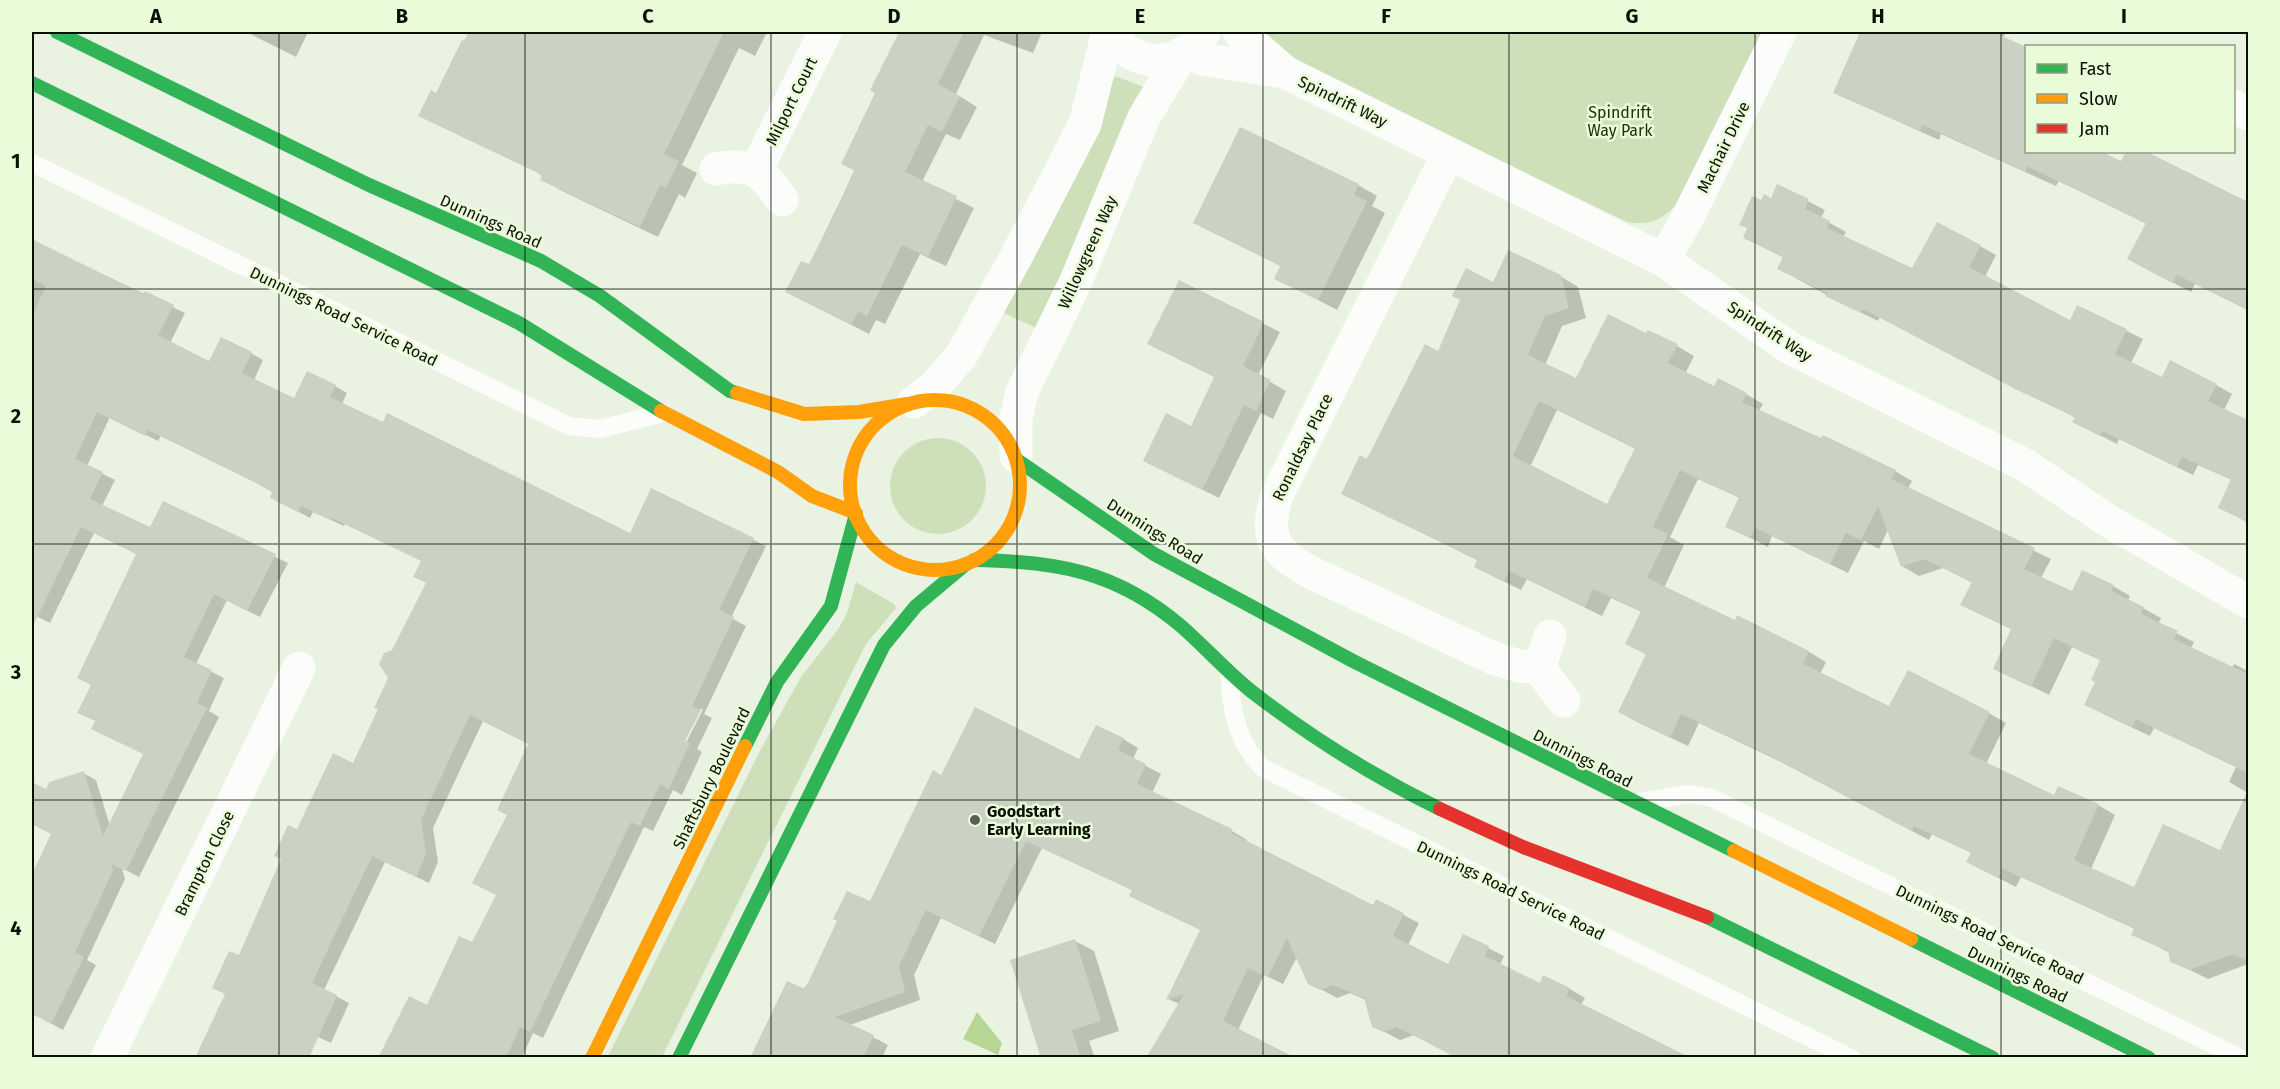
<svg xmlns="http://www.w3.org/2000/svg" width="2280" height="1089" viewBox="0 0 2280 1089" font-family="'Fira Sans',sans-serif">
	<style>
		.green { fill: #cde0ba }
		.water { fill: #b6d694 }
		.shadow { fill: #0003; fill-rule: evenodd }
		.building { fill: #cbd2c4; fill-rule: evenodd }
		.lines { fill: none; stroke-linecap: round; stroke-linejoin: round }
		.lane { stroke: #fcfdfb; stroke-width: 18 }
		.street { stroke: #fcfdfb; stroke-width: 33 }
		.fast { stroke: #30b455; stroke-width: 14 }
		.slow { stroke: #ff9f0a; stroke-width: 14 }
		.jam { stroke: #e5322d; stroke-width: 14 }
		.grid { fill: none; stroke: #0a1005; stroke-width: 1.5; stroke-opacity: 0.55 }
		.poi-dot { fill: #585f52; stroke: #eafbda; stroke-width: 2 }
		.labels { text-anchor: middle; stroke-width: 5; stroke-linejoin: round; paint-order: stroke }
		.street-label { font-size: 16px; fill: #0a1005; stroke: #eafbda }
		.park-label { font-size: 16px; fill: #21310d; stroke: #eafbda }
		.poi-label { font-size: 16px; font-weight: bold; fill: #0a1005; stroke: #eafbda; text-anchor: start }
		.neatline { fill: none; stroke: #0a1005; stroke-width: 2 }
		.grid-label { font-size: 20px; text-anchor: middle; font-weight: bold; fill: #0a1005 }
	</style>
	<rect width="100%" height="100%" fill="#eaf3e2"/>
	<path class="green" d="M1253,32H1762L1675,206C1661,221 1647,226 1627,222L1296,61Z
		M1115,76L1144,87L1038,329L1000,311Z
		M890 486a48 48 0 1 1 96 0a48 48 0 1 1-96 0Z
		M856,582L894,604L896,608L866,644L662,1057L607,1058L761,749L801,677L839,628L847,613Z"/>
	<path class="water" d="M977,1012L1002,1043L998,1055L963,1039Z"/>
	<path class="shadow" d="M246,32H308L296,57Z
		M470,32L633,33L767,32L755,56L739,48L682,165L697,173L685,198L679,194L658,237L560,190L437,95Z
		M908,32H1042L1033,53L984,35L956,94L977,107L960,140L946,134L922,182L974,208L946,266L920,254L885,324L876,320L869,334L805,301L809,266L855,170Z
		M1861,32L1885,39L1888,32H2006L2003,38L2026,48V152H2098L2122,163L2128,152H2137L2153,159L2154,157L2248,203V310L2195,284L2191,292L2147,269V224L2059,181L2056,186L1941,134L1939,140L1835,93Z
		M1358,185L1377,196L1372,206L1385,213L1337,310L1276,278Z
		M1778,186L1825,210L1821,218L1846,232L1843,237L1913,270L1980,246L1996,255L1985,277L2070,322L2078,307L2143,339L2131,363L2162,379L2216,385L2232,394L2224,410L2248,421V523L2236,516L2232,480L2198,465L2193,475L2119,439L2117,444L2074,422L2076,418L1880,317L1878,321L1844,304L1795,278L1784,258L1744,237L1762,202L1772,200Z
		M32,241L185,313L170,343L210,363L251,353L263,360L254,380L295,400L335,386L347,393L342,404L630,535L652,490L766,546L731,618L746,626L704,714L712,718L697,749L702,752L682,795L673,790L653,831L644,827L543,1038L533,1033L522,1058H380L428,1006L473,944L498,895L509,815L530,744L483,721L433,828L438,862L429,883L385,862L324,990L349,1003L331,1043L227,995L240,957L298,831L354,765L380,709L390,678L393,651L427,583L423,561L345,524L344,526L313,512L310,518L284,504L274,492L266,487L161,436L158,441L110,417L87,466L115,480L102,506L151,529L164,503L288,563L260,617L227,600L196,664L224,678L209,711L219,717L139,877L122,868L125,879L87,960L96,965L63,1030L32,1013V878L53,834L32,823V784L47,791L83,773L96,780L110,826L145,755L96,721L93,685L137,554L94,533L50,623L32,614ZM700,709H703L683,749L681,747Z
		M1560,276L1578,287L1586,318L1562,326L1545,365L1577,380L1647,335L1677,346L1694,356L1685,374L1715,388L1746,394L1763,404L1759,411L1895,471L1912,481L1908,489L2051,559L2041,578L2072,593L2113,586L2130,596L2128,600L2161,618L2158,624L2194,642L2191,648L2232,668L2234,664L2248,671V793L2229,782L2236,767L2154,728L2150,736L2103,714L2097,681L2102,661L2072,647L2049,695L1995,668L2013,630L1962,605L1973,583L1943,568L1919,576L1902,566L1888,530L1879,549L1864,541L1848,573L1772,536L1768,547L1727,526L1740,498L1698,479L1670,537L1684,545L1664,588L1735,622L1737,617L1809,652L1826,662L1820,674L1890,708L1989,713L2006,723L1986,764L2054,797L2098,805L2115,815L2091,869L2135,889L2221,852L2248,794V964L2208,979L2172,961L2170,953L2133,934L2135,929L2021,877L2016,887L1985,871L1972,853L1932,834L1929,840L1783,763L1699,723L1688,746L1637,722L1620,712L1647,655L1627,644L1642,612L1611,598L1602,616L1527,579L1521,590L1493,576L1479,561L1343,493L1439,353L1494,284ZM1557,410L1636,449L1607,506L1530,467Z
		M1179,282L1280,332L1258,375L1286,391L1273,419L1261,413L1219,498L1161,469L1191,428L1216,377Z
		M1123,739L1138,748L1133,759L1161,774L1152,793L1232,831L1247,840L1245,842L1374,907L1376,901L1419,923L1408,945L1449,966L1464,936L1504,956L1500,965L1540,985L1544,977L1570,989L1585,998L1581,1005L1690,1058H1458L1414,1035L1400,1040L1373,1026L1366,1000L1350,993L1337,998L1309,983L1297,957L1283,984L1264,975L1238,1030L1168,999L1202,930L1146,904L1131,896L1134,891L1042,848L995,944L941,918L914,975L920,1000L850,1025L888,1045L882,1058L751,1057L870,903L942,777L1080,761Z
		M1075,941L1094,951L1119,1031L1089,1041L1095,1058H1043Z"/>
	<path class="building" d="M469,32H724L664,154L679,161L666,188L660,185L640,227L540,180L542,175L418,116L431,90L436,93L462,40L464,41Z
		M899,32H964L938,84L960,96L942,132L928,125L905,172L957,196L928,257L902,245L867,316L858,311L851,325L785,292L801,261L809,264L835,214L854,170L841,164L875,93L870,90Z
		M1860,32H1993L2026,47V152H2102L2121,161L2126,152H2147L2248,202V310L2177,275L2172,283L2127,259L2146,223L2026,166V172L1923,125L1920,131L1833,93Z
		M1240,127L1359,184L1354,195L1367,201L1318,300L1274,279L1280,266L1193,223Z
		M1777,184L1809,199L1805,209L1830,221L1827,228L1912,268L1937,222L1981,245L1969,267L2070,320L2077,305L2127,329L2115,354L2162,377L2170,360L2217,384L2208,401L2248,420V522L2218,508L2231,479L2182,457L2177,467L2102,431L2100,436L2072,422L2075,417L2019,391L1863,309L1861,313L1825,296L1827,293L1777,269L1783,257L1743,238L1747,228L1739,225L1752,196L1761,200L1764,194L1771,198Z
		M32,239L143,294L145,291L174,305L158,335L209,361L221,337L252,352L242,373L294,398L307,371L336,385L330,397L383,422L387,413L630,533L651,488L754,538L719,610L734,617L692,706L701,710L685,741L690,743L669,789L660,784L640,826L631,822L530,1032L520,1027L506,1058H378L409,996L427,1005L459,936L472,942L496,895L472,883L507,815L497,810L528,744L470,715L421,820L426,854L416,877L372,856L312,983L337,995L309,1058H195L225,994L212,988L229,951L239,955L281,859L274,856L288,825L297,829L333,753L353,763L378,709L374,708L388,678L379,664L384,653L392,650L426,583L413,577L421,561L332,518L331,520L301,506L298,512L270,498L272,492L254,482L148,430L145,436L97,412L75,459L103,472L90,499L150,527L163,501L276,554L247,611L214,594L184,657L212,670L197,703L207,708L126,871L111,864L113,871L75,952L84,957L51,1024L32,1014V874L51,834L32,824V782L46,789L49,782L84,771L103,836L143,754L91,729L95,721L77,713L91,685L77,678L136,554L81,527L32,628V316L46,286L32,279Z
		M1508,250L1561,275L1569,308L1545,316L1528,355L1576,378L1608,314L1646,333L1648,330L1678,344L1668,363L1714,386L1718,378L1747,393L1742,402L1821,438L1823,435L1896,470L1891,479L2035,548L2024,569L2072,591L2082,570L2114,585L2111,591L2144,607L2141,614L2178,631L2174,639L2248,674V773L2136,719L2132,727L2084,705L2095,682L2091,680L2100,660L2054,638L2031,687L1993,669L2011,629L1960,605L1972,582L1924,559L1901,567L1878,506L1861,540L1846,533L1830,564L1755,528L1750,538L1725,527L1739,497L1680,470L1653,527L1668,534L1647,578L1735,620L1737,615L1809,651L1803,664L1889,706L1908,670L1990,712L1969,754L2054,795L2058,786L2099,804L2074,860L2134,887L2163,824L2220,850L2248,790V961L2233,954L2189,970L2170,962L2168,951L2131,935L2134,928L2003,869L1998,878L1966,862L1971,853L1914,826L1912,831L1764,753L1681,714L1670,738L1618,712L1646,654L1625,644L1641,611L1593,589L1585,607L1509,571L1504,582L1474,567L1477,560L1341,494L1360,455L1367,459L1425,344L1438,351L1460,300L1452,296L1466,268L1493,282ZM1539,401L1635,448L1607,504L1513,456Z
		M1179,280L1264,322L1243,366L1271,380L1256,411L1244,405L1202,490L1143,461L1166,413L1191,426L1214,377L1147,344Z
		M975,707L1079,759L1096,725L1124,738L1118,750L1146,764L1137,784L1232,829L1231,833L1373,905L1376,899L1404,913L1393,936L1448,964L1463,934L1489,946L1485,956L1540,983L1543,975L1570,988L1566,996L1691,1058H1457L1397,1027L1384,1032L1372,1027L1364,998L1333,985L1320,990L1308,984L1287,938L1268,977L1248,968L1223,1021L1296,1058H1146L1184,994L1166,1000L1200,930L1129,896L1132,890L1026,841L979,936L926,910L899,966L905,992L835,1017L874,1035L863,1058H750L787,981L805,989L837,921L833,919L847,891L870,901L933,770L941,775Z
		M1075,939L1101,1021L1072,1030L1081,1058H1041L1010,960Z"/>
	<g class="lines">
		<path class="lane" d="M32,163L569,426L599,429L664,413
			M1230,674C1230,709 1237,743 1263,768L1851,1058
			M1640,802L1689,794L1712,798L2240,1058"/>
		<path class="street" d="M1110,32C1133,70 1181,69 1204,32
			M1239,32L1285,72L1663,260L1790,348L2025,465L2107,520L2248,602
			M1186,53L1203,59L1285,72
			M2234,106L2248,114
			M1448,154L1277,495C1264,538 1273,551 1310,572L1493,658L1519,666L1539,668
			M716,169C751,162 763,171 782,200
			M756,170L825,32
			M1663,260L1687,219L1780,32
			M914,402L935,386L961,356L1016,257L1085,124L1108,32
			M1016,456V418L1022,392L1076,281L1144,117L1181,56
			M1550,636L1539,668L1564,701
			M107,1058L299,668"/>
		<path class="fast" d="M57,32L369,185L541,261L600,296L730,391L737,393
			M32,83L519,323L661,411
			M1017,460L1154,554L1353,661L1734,851
			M974,560C1056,561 1116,571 1181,626C1205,647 1226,671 1251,691C1309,736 1373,776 1440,809
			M745,746L777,682L831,606L856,514
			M1707,917L1993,1058
			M1911,939L2149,1058
			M679,1058L884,645L916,606L966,564"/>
		<path class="slow" d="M737,393L804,414L859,412L907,404
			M850 485a85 85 0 1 1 170 0a85 85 0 1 1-170 0Z
			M661,411L778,472L812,496L856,513
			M1734,851L1911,939
			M592,1058L745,746"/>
		<path class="jam" d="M1440,809L1523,847L1707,917"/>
	</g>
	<path class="grid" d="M279,32V1058M525,32V1058M771,32V1058M1017,32V1058M1263,32V1058M1509,32V1058M1755,32V1058M2001,32V1058M32,289H2248M32,544H2248M32,800H2248"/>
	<circle class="poi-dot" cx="975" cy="820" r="6"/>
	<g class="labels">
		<g class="street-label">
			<text transform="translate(791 101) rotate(-64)" y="6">Milport Court</text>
			<text transform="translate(1343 101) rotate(26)" y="6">Spindrift Way</text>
			<text transform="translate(1723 147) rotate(-64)" y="6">Machair Drive</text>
			<text transform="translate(491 221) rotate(24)" y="6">Dunnings Road</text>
			<text transform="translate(1087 252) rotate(-66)" y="6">Willowgreen Way</text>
			<text transform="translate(344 316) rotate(26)" y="6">Dunnings Road Service Road</text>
			<text transform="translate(1770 331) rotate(33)" y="6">Spindrift Way</text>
			<text transform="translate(1302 447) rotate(-64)" y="6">Ronaldsay Place</text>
			<text transform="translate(1155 531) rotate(32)" y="6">Dunnings Road</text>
			<text transform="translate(1583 758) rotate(27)" y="6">Dunnings Road</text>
			<text transform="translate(711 778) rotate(-64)" y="6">Shaftsbury Boulevard</text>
			<text transform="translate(204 863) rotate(-64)" y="6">Brampton Close</text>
			<text transform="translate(1511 890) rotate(26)" y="6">Dunnings Road Service Road</text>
			<text transform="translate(1990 934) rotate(26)" y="6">Dunnings Road Service Road</text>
			<text transform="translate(2018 974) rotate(26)" y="6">Dunnings Road</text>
		</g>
		<g class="park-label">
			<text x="1620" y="118">Spindrift<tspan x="1620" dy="18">Way Park</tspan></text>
		</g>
		<g class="poi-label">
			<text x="987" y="817">Goodstart<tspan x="987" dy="18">Early Learning</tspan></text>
		</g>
	</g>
	<rect width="2280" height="1089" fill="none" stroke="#eafbda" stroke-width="66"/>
	<rect x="2025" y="45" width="210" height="108" fill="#eafbda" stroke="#909d85" stroke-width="1.5"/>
	<rect x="2037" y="64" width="30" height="9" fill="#30b455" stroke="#909d85" stroke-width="1.5"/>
	<text x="2079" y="75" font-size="18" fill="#0a1005">Fast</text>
	<rect x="2037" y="94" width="30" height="9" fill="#ff9f0a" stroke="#909d85" stroke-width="1.5"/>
	<text x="2079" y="105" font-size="18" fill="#0a1005">Slow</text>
	<rect x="2037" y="124" width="30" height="9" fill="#e5322d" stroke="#909d85" stroke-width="1.5"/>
	<text x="2079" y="135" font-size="18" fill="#0a1005">Jam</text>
	<rect x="33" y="33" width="2214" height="1023" class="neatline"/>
	<g class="grid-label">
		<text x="156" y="23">A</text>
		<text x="402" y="23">B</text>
		<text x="648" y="23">C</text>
		<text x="894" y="23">D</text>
		<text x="1140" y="23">E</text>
		<text x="1386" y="23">F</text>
		<text x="1632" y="23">G</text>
		<text x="1878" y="23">H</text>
		<text x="2124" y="23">I</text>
		<text x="16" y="168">1</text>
		<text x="16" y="423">2</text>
		<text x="16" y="679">3</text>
		<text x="16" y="935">4</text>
	</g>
</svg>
